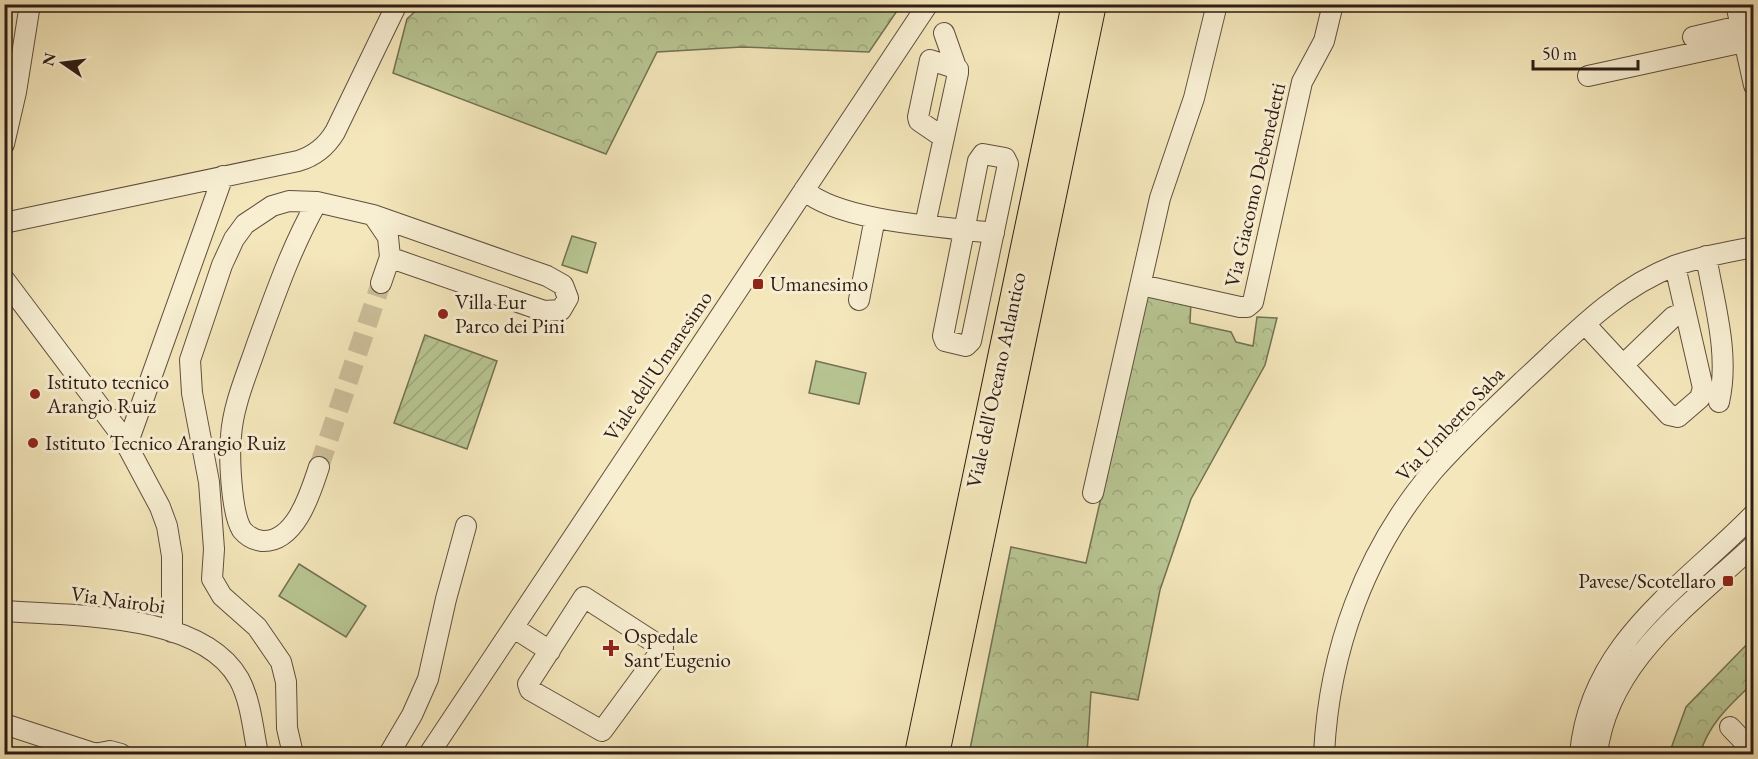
<svg xmlns="http://www.w3.org/2000/svg" width="1758" height="759" viewBox="0 0 1758 759" font-family="'EB Garamond',serif">
	<style>
		.park { fill: url(#park-crowns); stroke: #737154; stroke-width: 1.5 }
		.garden { fill: url(#garden-furrows); stroke: #737154; stroke-width: 1.5 }
		.pitch { fill: #b8c693; stroke: #737154; stroke-width: 1.5 }
		.lines { fill: none; stroke-linecap: round; stroke-linejoin: round }
		.minor-tunnel { stroke: #ccbe9a; stroke-width: 20; stroke-dasharray: 20 10; stroke-linecap: butt }
		.minor-casing { stroke: #604f3e; stroke-width: 22 }
		.major-casing { stroke: #2e1c15; stroke-width: 28 }
		.minor { stroke: #f8efd3; stroke-width: 20 }
		.major { stroke: #f4e7bb; stroke-width: 26 }
		.poi-dot { fill: #8f2418; stroke: #f8efd3; stroke-width: 2 }
		.labels { text-anchor: middle; stroke-width: 6; stroke-linejoin: round; paint-order: stroke }
		.street-label { font-size: 21px; fill: #2e1c15; stroke: #f8efd3 }
		.poi-label { font-size: 21px; fill: #2e1c15; stroke: #f8efd3; text-anchor: start }
	</style>
	<defs>
		<pattern id="park-crowns" width="20" height="18" patternUnits="userSpaceOnUse" patternTransform="scale(1.5)"><rect width="20" height="18" fill="#b8c693"/><path d="M2 6a3 3 0 1 1 6 0M12 15a3 3 0 1 1 6 0" fill="none" stroke="#9eaa7e"/></pattern>
		<pattern id="garden-furrows" width="10" height="10" patternUnits="userSpaceOnUse" patternTransform="scale(1.5)"><rect width="10" height="10" fill="#b8c693"/><path d="M-1 1l2-2M0 10L10 0M9 11l2-2" fill="none" stroke="#9eaa7e"/></pattern>
	</defs>
	<rect width="100%" height="100%" fill="#f4e7bb"/>
	<filter id="stains"><feTurbulence type="fractalNoise" baseFrequency=".00333" numOctaves="4"/><feColorMatrix values="0 0 0 0 .2 0 0 0 0 .09 0 0 0 0 .02 0 0 0 .5 -.17"/></filter>
	<radialGradient id="worn" r=".72"><stop offset=".6" stop-color="#630" stop-opacity="0"/><stop offset="1" stop-color="#630" stop-opacity=".3"/></radialGradient>
	<path class="park" d="M422,5V4L901,5L869,52L742,47L657,52L606,154L393,73L407,19Z
		M1148,293L1191,301L1190,323L1231,332L1236,342L1253,346L1257,317L1277,318L1265,365L1191,499L1160,590L1138,700L1091,692L1087,754H969L1011,547L1086,563Z
		M1753,638V683C1731,704 1709,723 1700,754H1669L1686,707Z"/>
	<path class="garden" d="M425,335L497,361L467,449L394,423Z"/>
	<path class="pitch" d="M572,236L596,243L587,273L562,265Z
		M816,361L866,373L859,404L809,393Z
		M299,564L366,606L346,637L279,596Z"/>
	<g class="lines">
		<path class="minor-tunnel" d="M319,467L381,283"/>
		<defs>
			<path id="minor" d="M1736,4L1754,85
				M944,33L956,67
				M1693,37L1740,26
				M1588,76L1744,42
				M4,144L16,92L30,4
				M983,154L1005,158L1008,164L971,341L966,346L945,341L943,336L978,161Z
				M804,190C840,222 945,227 994,233
				M317,202C291,248 275,295 257,344C247,374 233,405 231,436C229,456 231,513 242,530C247,536 254,540 262,541C296,543 311,491 319,467
				M4,223L298,161C315,156 326,147 335,132L397,4
				M925,225L958,73V69L930,60L918,117L919,121L944,138
				M1706,256C1714,303 1730,354 1719,402
				M4,279L122,436L160,507L167,526L172,556V632
				M381,283L390,257
				M1141,285L1240,307H1247L1253,302L1302,82L1324,41L1333,4
				M859,300L875,218
				M1585,324L1669,415L1678,417L1700,398L1703,388L1675,266
				M1623,365L1673,317L1685,312
				M127,445L223,176
				M1093,493L1160,198L1194,98L1217,4
				M584,597L663,648L602,731L530,690L528,684Z
				M4,611C72,616 201,612 239,679C251,701 253,730 258,754
				M514,628L550,651
				M4,724L96,754
				M1730,727L1754,752
				M94,754L110,751L121,754
				M293,754L287,728L286,682L281,662L257,627L222,596L212,579L214,549L209,482L192,393L190,360L222,265L234,239L245,224L272,206L289,201L317,202L373,215L547,276L563,285L568,298L561,310L544,311L397,260L390,257L388,237L373,215
				M389,754L412,715L428,679L446,599L466,526
				M429,754L928,4
				M1324,754C1329,651 1365,551 1433,471C1461,439 1493,410 1523,381C1570,338 1613,290 1674,266C1700,257 1727,252 1754,247
				M1580,754C1590,642 1682,588 1754,514
				M1597,754C1608,661 1690,605 1754,545"/>
			<path id="major" d="M918,754L1075,4
				M936,754L1093,4"/>
		</defs>
		<use href="#minor" class="minor-casing"/>
		<use href="#major" class="major-casing"/>
		<use href="#minor" class="minor"/>
		<use href="#major" class="major"/>
	</g>
	<g class="poi-dot">
		<rect x="752" y="278" width="12" height="12" rx="3"/>
		<circle cx="443" cy="314" r="6"/>
		<circle cx="35" cy="394" r="6"/>
		<circle cx="33" cy="443" r="6"/>
		<rect x="1722" y="575" width="12" height="12" rx="3"/>
		<path d="M608 639h6v6h6v6h-6v6h-6v-6h-6v-6h6z"/>
	</g>
	<g class="labels">
		<g class="street-label">
			<text transform="translate(1255 185) rotate(-77)" y="7">Via Giacomo Debenedetti</text>
			<text transform="translate(658 366) rotate(-56)" y="7">Viale dell'Umanesimo</text>
			<text transform="translate(996 380) rotate(-78)" y="7">Viale dell'Oceano Atlantico</text>
			<text transform="translate(1450 424) rotate(-47)" y="7">Via Umberto Saba</text>
			<text transform="translate(118 600) rotate(8)" y="7">Via Nairobi</text>
		</g>
		<g class="poi-label">
			<text x="770" y="291">Umanesimo</text>
			<text x="455" y="309">Villa Eur<tspan x="455" dy="24">Parco dei Pini</tspan></text>
			<text x="47" y="389">Istituto tecnico<tspan x="47" dy="24">Arangio Ruiz</tspan></text>
			<text x="45" y="450">Istituto Tecnico Arangio Ruiz</text>
			<text x="1716" y="588" text-anchor="end">Pavese/Scotellaro</text>
			<text x="624" y="643">Ospedale<tspan x="624" dy="24">Sant'Eugenio</tspan></text>
		</g>
	</g>
	<rect width="1758" height="759" fill="none" stroke="#f4e7bb" stroke-width="24"/>
	<rect x="6" y="6" width="1746" height="747" fill="none" stroke="#2e1c15" stroke-width="3"/>
	<rect x="12" y="12" width="1734" height="735" fill="none" stroke="#2e1c15" stroke-width="1.5"/>
	<g transform="translate(63 63) rotate(284)" stroke="#f8efd3" stroke-width="4.5" paint-order="stroke">
	<path d="M0-4.5L10 22L0 15L-10 22Z" fill="#2e1c15"/>
	<text y="-9" font-size="16" font-weight="bold" text-anchor="middle" fill="#2e1c15">N</text>
	</g>
	<path d="M1533 60v9h105v-9" fill="none" stroke="#2e1c15" stroke-width="3"/>
	<text x="1542" y="60" font-size="18" fill="#2e1c15" stroke="#f8efd3" stroke-width="4.5" paint-order="stroke">50 m</text>
	<rect width="100%" height="100%" filter="url(#stains)"/>
	<rect width="100%" height="100%" fill="url(#worn)"/>
</svg>
